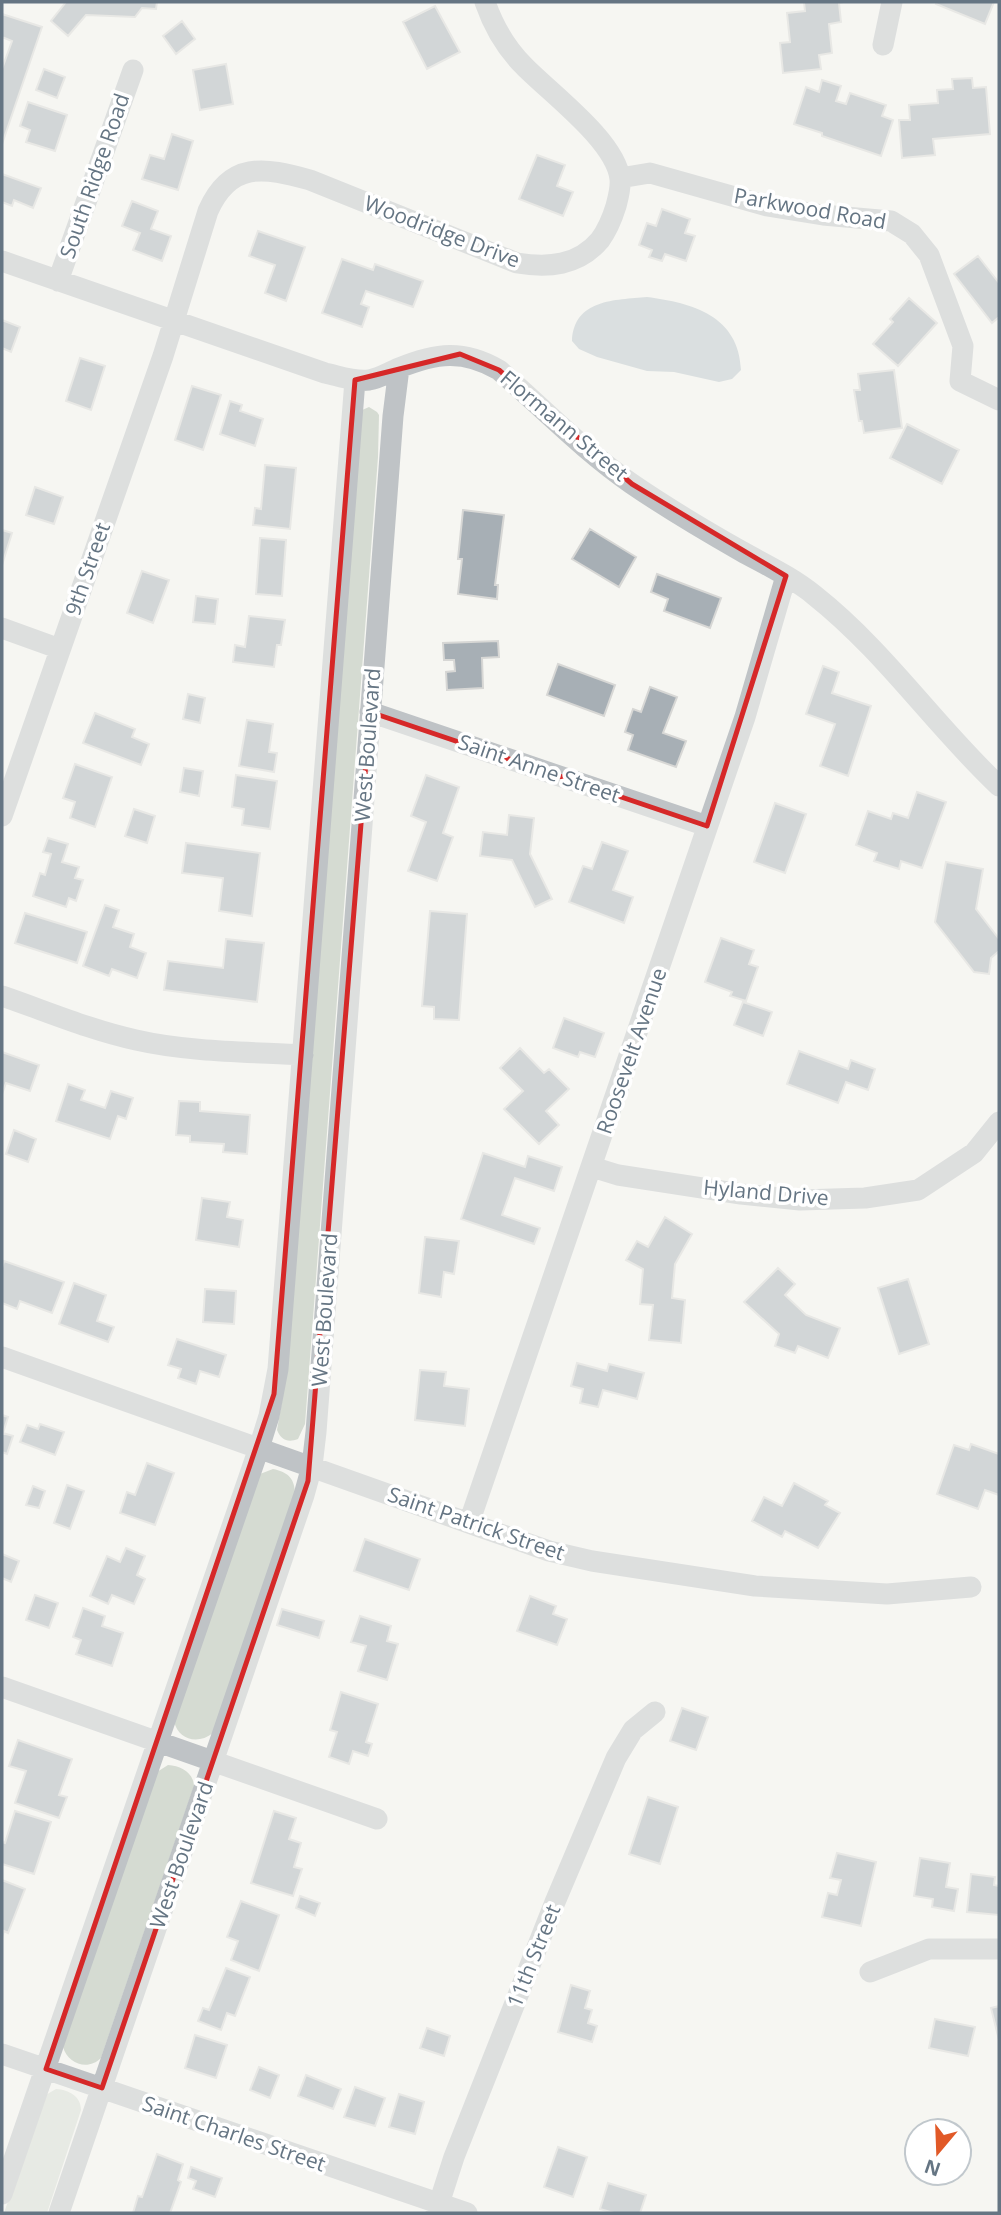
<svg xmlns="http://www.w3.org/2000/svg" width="1001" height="2215" viewBox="0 0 1001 2215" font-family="'Open Sans',sans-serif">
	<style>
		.green { fill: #d5dbd2 }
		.water { fill: #b9c4c9 }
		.building { fill: #a7afb5; stroke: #d7d7d5; stroke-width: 2 }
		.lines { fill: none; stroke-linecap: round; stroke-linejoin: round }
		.minor { stroke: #bfc3c6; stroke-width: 21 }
		.marked { fill: none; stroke: #d62828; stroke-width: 5; stroke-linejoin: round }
		.labels { text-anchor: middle; stroke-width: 7; stroke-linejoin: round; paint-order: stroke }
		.street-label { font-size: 21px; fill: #657583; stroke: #fff }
	</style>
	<rect width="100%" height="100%" fill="#f6f6f2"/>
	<path class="green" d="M369,407L377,412L379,415L378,457L305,1424L298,1439C288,1443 281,1440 277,1430L284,1389L360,411Z
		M273,1469C287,1472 294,1477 295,1492L213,1733C198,1745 178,1740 174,1721L260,1474Z
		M168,1765C181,1766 193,1772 194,1786L101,2058C88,2071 68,2064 63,2047L157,1772Z
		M56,2089C69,2090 81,2096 81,2110L47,2213H4L44,2096Z"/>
	<path class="water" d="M647,297C693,303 739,316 741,370L732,379L719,382L674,372L647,371L597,357L579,349L572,341C574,299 615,300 647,297Z"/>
	<path class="building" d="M66,2H157L156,9L142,8L135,17L86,15L68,36L51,21Z
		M804,2H843L839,3L841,22L829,24L832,53L819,55L821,69L783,73L780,43L790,42L787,13L805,11Z
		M937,2H994L985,24L936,4Z
		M435,6L460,52L427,69L403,22Z
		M2,14L42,27L2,144V69L12,41L2,37Z
		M182,21L195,39L176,54L163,36Z
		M226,64L233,104L200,110L193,70Z
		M44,69L65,77L57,98L36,90Z
		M972,78L973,88L986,87L990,134L933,139L935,155L902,158L899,120H910L909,105L938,103L937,90L953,89L952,79Z
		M822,80L841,86L836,101L846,104L850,93L886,105L882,116L893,120L881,156L822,136V133L794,124L806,87L819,92Z
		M28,102L67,115L55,151L26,142L30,130L20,126Z
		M172,134L193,141L178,190L142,179L150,155L164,159Z
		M537,155L565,165L557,186L573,192L563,216L519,199Z
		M2,174L41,188L33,208L14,200L12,206L2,202Z
		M132,201L158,211L151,229L171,236L162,261L133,250L140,233L122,226Z
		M662,209L690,219L685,233L695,236L686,261L665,254L662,261L649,257L652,250L639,245L647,223L656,226Z
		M258,231L305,247L286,301L265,293L275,265L249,256Z
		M978,256L999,283V317L992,323L954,274Z
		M342,259L373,270L375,264L423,281L413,307L366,291L361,304L369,307L362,327L322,313Z
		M909,298L937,323L898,366L873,344L893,322L890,319Z
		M2,320L20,327L11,352L2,348Z
		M80,358L105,366L91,410L66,401Z
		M894,370L902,428L864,433L862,421H859L854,390H860L858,374Z
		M192,386L221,395L203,450L175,440Z
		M230,401L242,405L240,411L263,419L255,446L220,434Z
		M907,424L959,450L942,484L890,458Z
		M265,465L296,468L290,529L253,525L255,508L261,509Z
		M35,487L63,497L54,524L26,515Z
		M463,510L504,515L495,585H498L497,599L458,594L462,559H458Z
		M590,529L636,557L619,587L572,559Z
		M2,530L12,533L2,565Z
		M260,538L286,540L282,596L256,594Z
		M142,571L169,580L153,623L127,613Z
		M657,574L721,598L710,628L664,611L668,599L651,592Z
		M196,596L218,599L215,624L193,622Z
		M249,616L285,620L281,645H277L274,667L233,662L235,645L245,647Z
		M498,641L499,657L482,658L483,688L447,690L446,672L455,671L454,660H444L443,643Z
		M558,664L615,685L604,716L547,695Z
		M823,666L839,672L832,693L871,706L848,776L820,766L835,724L806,714Z
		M650,687L677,697L663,733L686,741L676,767L628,750L633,735L625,732L633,709L641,712Z
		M188,694L205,698L200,723L183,719Z
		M95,713L135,729L132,737L149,744L141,765L83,743Z
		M247,720L273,724L269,752L277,753L274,772L239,766Z
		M75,764L112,777L95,827L70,818L75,802L63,798Z
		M184,768L203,771L199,796L180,792Z
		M236,775L277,781L270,829L242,825L244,809L232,807Z
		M426,775L459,787L443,833L453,837L437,881L408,871L426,822L411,816Z
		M917,792L946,802L922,868L901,861L899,869L874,861L877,853L856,845L868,811L891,819L893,813L908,818Z
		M775,803L806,814L785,873L754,862Z
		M134,809L155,816L147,843L125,836Z
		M509,815L534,818L530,854L552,899L535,907L512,860L480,856L483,832L507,835Z
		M48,838L68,844L62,862L79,867L75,878L83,880L76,901L69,898L66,907L33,896L40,873L45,875L51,854L43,852Z
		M602,842L628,851L613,890L633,897L624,923L569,902L583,866L592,869Z
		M186,843L260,853L252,916L219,911L223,878L182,873Z
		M946,862L983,869L976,909L999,939V951L991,958L989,974L974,972L935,922Z
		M105,905L119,910L113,927L134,934L130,947L146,953L137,978L112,969L109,976L83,966Z
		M430,911L467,914L459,1020L434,1019V1007L422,1006Z
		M25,913L87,932L77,963L15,943Z
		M721,938L754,950L749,964L758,967L746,1001L730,996L732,992L705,982Z
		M226,939L264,943L257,1002L164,990L168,961L223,968Z
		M743,1002L772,1012L763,1036L734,1025Z
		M564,1018L604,1033L595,1057L580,1052L578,1057L553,1048Z
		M520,1048L544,1073L549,1069L569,1089L546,1111L559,1125L539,1144L504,1109L523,1091L500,1068Z
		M799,1051L848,1069L851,1060L875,1069L868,1090L846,1082L838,1103L787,1084Z
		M2,1052L39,1065L30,1091L6,1083L2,1094Z
		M68,1084L85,1090L81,1100L105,1108L111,1091L133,1098L126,1119L118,1116L110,1139L56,1121Z
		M179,1101L200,1102V1111L250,1115L247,1154L223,1152L224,1144L190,1142V1136L176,1135Z
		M14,1130L36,1139L28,1162L6,1154Z
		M483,1153L525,1167L528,1156L562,1167L554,1191L515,1178L502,1215L540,1228L534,1244L461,1219Z
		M202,1198L230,1202L227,1217L243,1220L239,1247L196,1240Z
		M665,1217L692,1234L675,1264L672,1298L685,1300L681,1343L649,1340L653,1305L640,1304L643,1269L626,1260L637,1241L648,1247Z
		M425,1237L459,1241L454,1274L444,1272L441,1297L419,1293Z
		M4,1261L64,1282L52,1313L20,1301L17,1309L2,1303V1268Z
		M778,1268L795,1284L785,1295L806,1315L840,1328L828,1358L798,1346L795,1353L775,1346L779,1334L744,1302Z
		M908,1279L929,1344L899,1354L878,1288Z
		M74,1283L106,1295L97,1321L114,1327L108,1342L59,1324Z
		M205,1289L236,1291L234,1324L203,1322Z
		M177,1339L226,1355L219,1377L200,1371L196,1384L178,1378L181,1369L168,1365Z
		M577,1363L607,1371L609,1364L644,1373L637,1399L603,1390L598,1407L580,1403L583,1389L571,1386Z
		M420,1370L446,1372L444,1386L469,1389L465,1426L415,1420Z
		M2,1415L8,1417L3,1433L13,1436L7,1454L2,1452Z
		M40,1424L64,1432L55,1455L20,1442L27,1425L38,1429Z
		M971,1444L999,1454V1495L985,1490L978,1509L937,1494L954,1445L969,1450Z
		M147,1463L174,1473L155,1525L120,1513L127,1492L135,1495Z
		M794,1483L828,1501L825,1505L840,1513L818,1548L785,1531L782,1537L752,1521L764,1497L782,1506Z
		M67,1485L84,1491L70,1529L54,1523Z
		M33,1486L45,1491L39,1508L26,1505Z
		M365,1539L420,1559L409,1590L354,1571Z
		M126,1548L145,1556L137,1575L145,1579L134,1604L112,1595L108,1604L90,1596L107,1556L120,1562Z
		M2,1554L19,1561L11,1582L2,1578Z
		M35,1595L58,1603L49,1628L26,1620Z
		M530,1596L556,1606L553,1614L567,1619L557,1645L517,1631Z
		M83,1608L105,1616L102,1626L123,1633L112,1666L76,1654L81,1640L73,1637Z
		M282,1609L324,1621L319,1638L277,1625Z
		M360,1616L391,1626L387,1641L398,1644L387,1680L358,1671L366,1646L351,1642Z
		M341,1692L378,1704L366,1742L372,1744L368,1756L353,1751L349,1764L329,1757L337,1732L330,1730Z
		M682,1708L708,1717L696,1750L670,1741Z
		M18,1740L72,1759L59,1795L67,1797L59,1818L15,1803L26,1771L9,1766Z
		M648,1797L678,1807L660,1864L629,1854Z
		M15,1811L51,1822L34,1874L2,1864V1842L5,1843Z
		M274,1811L296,1818L289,1839L301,1843L294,1867L302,1869L293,1896L251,1883Z
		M837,1853L876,1862L861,1926L822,1917L828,1893L837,1895L841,1880L830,1878Z
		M920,1858L950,1863L946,1887L958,1889L954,1911L932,1907L933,1899L914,1896Z
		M971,1874L995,1877L994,1885L999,1886V1915L967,1912Z
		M2,1880L25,1889L8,1933L4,1931L2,1938Z
		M300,1896L320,1903L315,1916L296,1908Z
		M241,1901L279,1915L259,1971L231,1960L238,1941L227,1937Z
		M226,1968L250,1977L235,2016L227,2013L221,2030L198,2021L203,2008L209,2010Z
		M571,1985L590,1991L585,2008L592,2010L588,2023L597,2026L592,2042L558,2032Z
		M999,2006V2040L991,2008Z
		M935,2019L975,2027L968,2056L929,2048Z
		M427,2028L450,2036L444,2056L420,2048Z
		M195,2035L227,2045L216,2078L185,2068Z
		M259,2067L279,2075L270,2098L250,2090Z
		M306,2075L341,2089L333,2109L298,2096Z
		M355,2087L385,2098L375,2126L344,2117Z
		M399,2094L424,2102L415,2134L389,2127Z
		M558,2147L587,2157L573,2197L544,2187Z
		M157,2154L183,2164L178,2180L181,2182L170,2213H133L138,2196L142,2197Z
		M191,2167L222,2178L215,2197L193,2189L196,2181L188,2178Z
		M608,2183L646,2195L640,2213H614L600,2209Z"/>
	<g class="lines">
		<path class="minor" d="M883,45L892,2
			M620,178L650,173L767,206L823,215L891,221L912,234L929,255L963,346L960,381L999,400
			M2,261L325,373C339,376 355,382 369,380C380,378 389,372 399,368C436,353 463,349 499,370C543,408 584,451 632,484C667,508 704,530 741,551C766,565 792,577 814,595C886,652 934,725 999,786
			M58,281L133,70
			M2,628L60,649
			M370,712L707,826
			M2,816L163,356L208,211C230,161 264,167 310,180L517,263C548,268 578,266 600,240C608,229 612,219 616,206C618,198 621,188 620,179C616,141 550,93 524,66C506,48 493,25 485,2
			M2,996C46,1011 90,1030 136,1040C188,1052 250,1052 303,1055
			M592,1167L618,1175L741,1194L800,1200L865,1198L918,1190L974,1153L999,1122
			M2,1357L480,1527L549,1551L592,1561L755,1586L887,1594L971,1587
			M469,1523L745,717L786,576
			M2,1687L377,1819
			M870,1972L929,1949H999
			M2,2054L467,2213
			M2,2194L259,1448L269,1416L278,1369L355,380
			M59,2213L304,1495L312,1466L316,1432L393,416L399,368
			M436,2213L454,2157L555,1902L616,1758L633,1730L655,1712"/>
	</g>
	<path d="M0 0H1001V2215H0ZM460,354L499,370L632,484L786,576L707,826L370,712L308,1481L102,2088L46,2069L274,1394L355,380Z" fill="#f6f6f2" fill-opacity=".55" fill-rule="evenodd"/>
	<path class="marked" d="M460,354L499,370L632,484L786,576L707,826L370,712L308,1481L102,2088L46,2069L274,1394L355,380Z"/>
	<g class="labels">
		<g class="street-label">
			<text transform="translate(95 176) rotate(-71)" y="7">South Ridge Road</text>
			<text transform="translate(810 209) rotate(10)" y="7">Parkwood Road</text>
			<text transform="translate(442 232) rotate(21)" y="7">Woodridge Drive</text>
			<text transform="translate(564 426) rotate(40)" y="7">Flormann Street</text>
			<text transform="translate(88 569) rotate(-71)" y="7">9th Street</text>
			<text transform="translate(368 745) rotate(-86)" y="7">West Boulevard</text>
			<text transform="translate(539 769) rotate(19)" y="7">Saint Anne Street</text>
			<text transform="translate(632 1051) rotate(-71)" y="7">Roosevelt Avenue</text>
			<text transform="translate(766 1193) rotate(5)" y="7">Hyland Drive</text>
			<text transform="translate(325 1310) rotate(-86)" y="7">West Boulevard</text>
			<text transform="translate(476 1524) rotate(19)" y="7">Saint Patrick Street</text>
			<text transform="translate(182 1855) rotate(-71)" y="7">West Boulevard</text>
			<text transform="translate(534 1956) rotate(-68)" y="7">11th Street</text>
			<text transform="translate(234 2134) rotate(19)" y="7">Saint Charles Street</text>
		</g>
	</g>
	<rect width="1001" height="2215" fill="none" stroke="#657583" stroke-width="7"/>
	<g transform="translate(938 2152) rotate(199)"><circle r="33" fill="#ffffff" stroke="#c1c8cd" stroke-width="2"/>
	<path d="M0-5L12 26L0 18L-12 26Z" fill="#e15927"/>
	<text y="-10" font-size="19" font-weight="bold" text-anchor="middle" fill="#657583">N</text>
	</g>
</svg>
